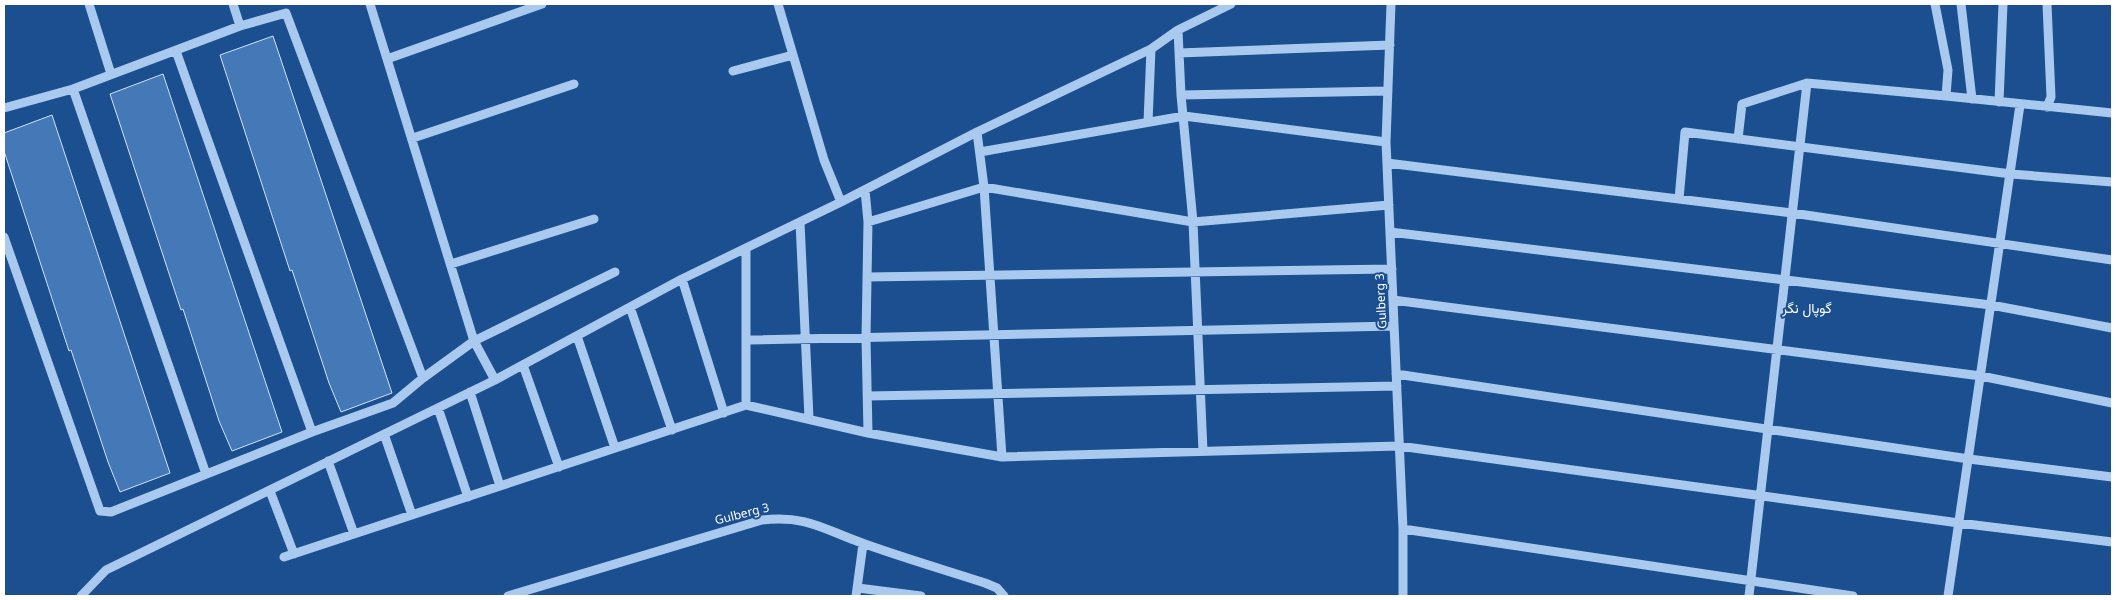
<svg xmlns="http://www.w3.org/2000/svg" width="2116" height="600" viewBox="0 0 2116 600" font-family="'Noto Sans',Vazirmatn,sans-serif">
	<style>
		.building { fill: #4478b7; stroke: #cfe3fa }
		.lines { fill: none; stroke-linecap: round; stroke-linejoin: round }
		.minor { stroke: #a9c9ee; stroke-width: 9 }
		.labels { text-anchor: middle; stroke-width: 4; stroke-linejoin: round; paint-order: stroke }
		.street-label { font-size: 12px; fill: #fff; stroke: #1b4f8f }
		.neighbourhood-label { font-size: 14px; fill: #fff; stroke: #1b4f8f }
	</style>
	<rect width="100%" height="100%" fill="#1b4f8f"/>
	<path class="building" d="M273,36L392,393L341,412L329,383L292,270L290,271L220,55Z
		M163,74L282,432L232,451L219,421L183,309L181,310L110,94Z
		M52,115L170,473L120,492L108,462L71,350L69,351L4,151V133Z"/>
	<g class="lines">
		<path class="minor" d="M89,4L111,74
			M233,4L240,26
			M370,4L474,341L495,380
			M778,4L824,160L841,202
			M1391,4L1386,142L1403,529V596
			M1935,4L1948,70L1946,96L2112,113
			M1961,4L1972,99
			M1178,30L1181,95L1193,222L1203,451
			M176,51L312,432
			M1179,53L1390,45
			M387,59L542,4
			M733,71L793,55
			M73,89L206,474
			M1181,95L1388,91
			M1999,102L2003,4
			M2047,107L2051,97L2047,4
			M4,108L73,89L240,26L286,13L423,378
			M1148,122L1151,49
			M977,132L984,187L1002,457
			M413,138L574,84
			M1738,139L1742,104L1807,83L1946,96
			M980,152L1184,116L1386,142
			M1387,163L1792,213L2112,260
			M865,190L868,222L866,338L868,433
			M1679,199L1685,132L2011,174L2112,182
			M800,222L809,418
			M868,222L984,187L1193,222L1389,205
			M1390,232L1991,305L2112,328
			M4,237L100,511L111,512L312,432L393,403L423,378L474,341L615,272
			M451,264L594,219
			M867,277L1392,269
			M682,279L724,413
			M1393,300L1981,376L2112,403
			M630,307L672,430
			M577,336L615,448
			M747,340L1394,326
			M523,365L559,467
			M1396,374L1969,459L2112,477
			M470,392L500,486
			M868,396L1397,386
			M746,405V248
			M438,408L468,497
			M384,434L412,515
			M328,461L354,534
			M270,491L294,554
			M1403,529L1853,596
			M284,557L746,405L868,433L1002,457L1399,446L1959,523L2112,542
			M858,588L921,596
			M81,596L106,570L495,380L682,279L841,202L977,132L1151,49L1178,30L1231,4
			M508,596L762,520C808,515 824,530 865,544C904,558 945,570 985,583L997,588L1004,596
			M856,596L863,544
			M1749,596L1807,83
			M1948,596L2020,105"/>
	</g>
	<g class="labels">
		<g class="street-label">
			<text transform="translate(1381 301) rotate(-93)" y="4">Gulberg 3</text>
			<text transform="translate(742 514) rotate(-14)" y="4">Gulberg 3</text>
		</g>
		<g class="neighbourhood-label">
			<text x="1807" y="313">گوپال نگر</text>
		</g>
	</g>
	<rect width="2116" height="600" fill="none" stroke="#ffffff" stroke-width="10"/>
</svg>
